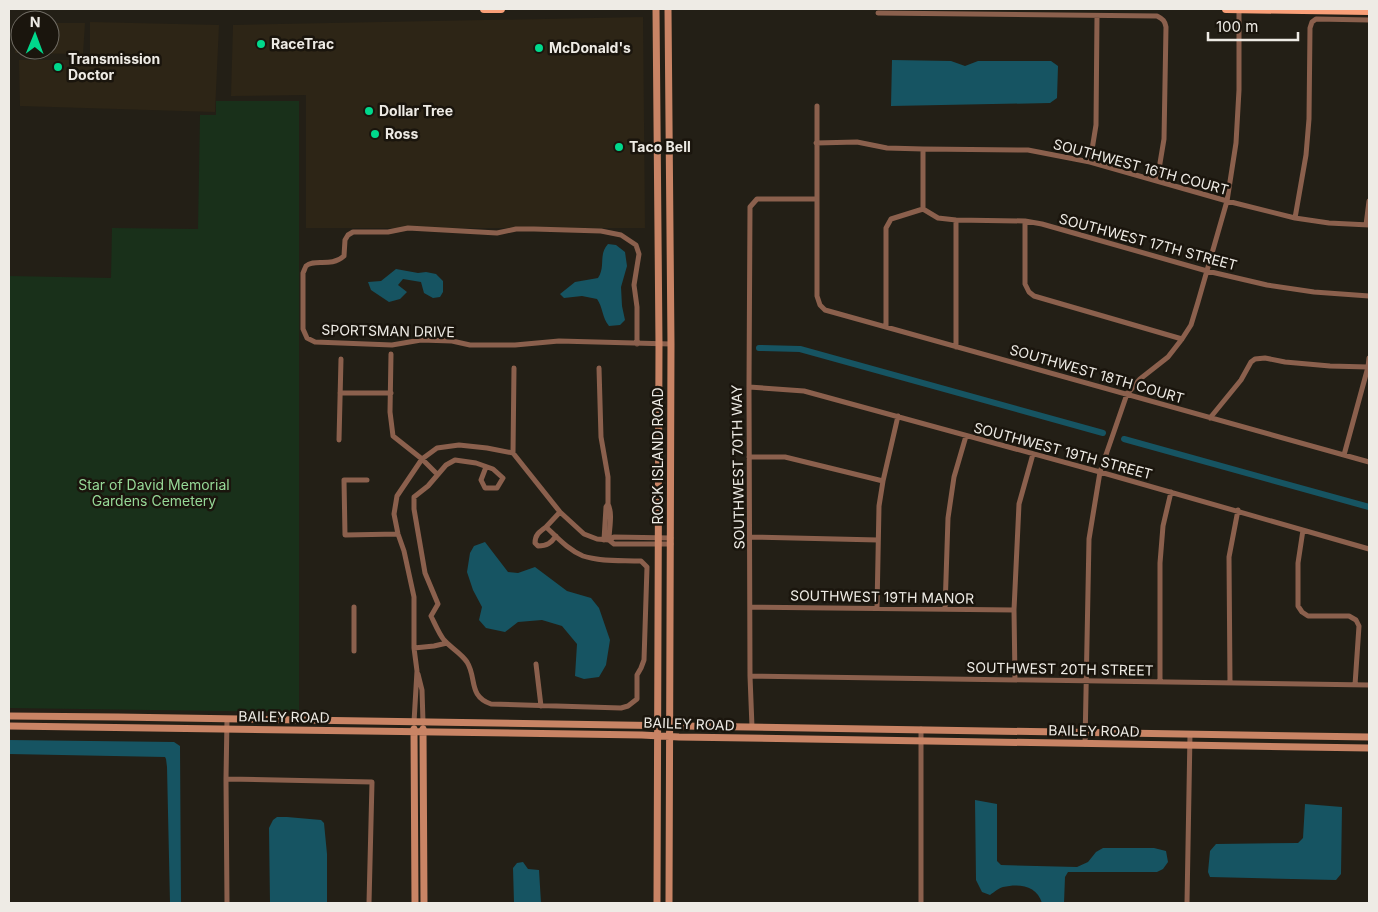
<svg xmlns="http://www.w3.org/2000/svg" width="1378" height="912" viewBox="0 0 1378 912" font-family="Inter,sans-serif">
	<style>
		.built { fill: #2d2516 }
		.green { fill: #19301a }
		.water { fill: #165462 }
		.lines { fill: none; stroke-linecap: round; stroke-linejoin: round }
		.canal { stroke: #165462; stroke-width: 6 }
		.street { stroke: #8b604d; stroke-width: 5 }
		.secondary { stroke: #c98465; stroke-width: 7 }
		.primary { stroke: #f99f78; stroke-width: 8 }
		.poi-dot { fill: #00d98c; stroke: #1a150d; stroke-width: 2 }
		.labels { text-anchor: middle; stroke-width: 5; stroke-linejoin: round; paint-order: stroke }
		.poi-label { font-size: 14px; font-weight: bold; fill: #eeebe5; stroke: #1a150d; text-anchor: start }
		.street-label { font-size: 14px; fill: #eeebe5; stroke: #1a150d }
		.park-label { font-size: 14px; fill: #96d897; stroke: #1a150d }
	</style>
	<rect width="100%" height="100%" fill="#231f16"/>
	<path class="built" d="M643,17L645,228H306V95L231,96L233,25Z
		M90,22L219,25L215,112L20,106L19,60H90Z
		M16,23H20V50H50V23H85L83,54L15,53Z"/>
	<path class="green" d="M216,101H299V712L9,708V276L111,278L112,228L198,229L200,115H216Z"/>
	<path class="water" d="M892,60L951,61L965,66L978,61H1051L1058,66L1057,98L1050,103L891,106Z
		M608,244L616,245L625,252L627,266L621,287L622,306L625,320L620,325L609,326C602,318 603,307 597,299L582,296L564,298L560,294L575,282L598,278C606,266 598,255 608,244Z
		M396,269L418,273L426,272L436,274L443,281V292L440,297L433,298L424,293L421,282L403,279L398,285L407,292L400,299L389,302L371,290L368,282L381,281Z
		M485,542L508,572L518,573L535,567L567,591L591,598L599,608L610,640L606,665L599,677L584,679L575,676L577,644L562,626L542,620L518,622L505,632L486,628L479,620L482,607L473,590L467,572L470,553L474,546Z
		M9,740L174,742L180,746L181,903H170L167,767L166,759L165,757L9,754Z
		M975,800L997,804V861L1001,865L1077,867L1088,862L1096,852L1103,848H1154L1166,851L1168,862L1163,869L1157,872H1068L1065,877L1064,903H1042C1037,886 1020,883 1003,887C999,888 994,892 990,895L982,892L976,880Z
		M1305,804L1342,807L1341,874L1336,880L1210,877L1208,872L1210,851L1216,844L1298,843L1303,838Z
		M277,817H287L321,820L324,823L327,854V903H270L269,828L273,820Z
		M523,862L528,869L539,870L541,903H514L513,868L517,863Z"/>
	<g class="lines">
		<path class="canal" d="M759,348L800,349L1103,433
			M1124,439L1369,507"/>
		<path class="street" d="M878,13L1157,16C1163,19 1165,21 1166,27L1164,139L1157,181
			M817,106V296L820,305L825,310L1369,462
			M816,143L857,142L887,148L923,149L1028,150L1090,162L1227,201L1295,218L1329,223L1369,225
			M1090,162L1096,125L1097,16
			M923,209L938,218L956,220L1025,221L1042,224L1207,271L1267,285L1314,292L1369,296
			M923,209V149
			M1295,218L1306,155L1309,119L1310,28L1312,22L1316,19L1369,20
			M1025,221V284L1029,292L1034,296L1182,339
			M1366,225L1369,201
			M886,327V228L891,219L923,209
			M637,344V307L634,285L639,254L636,245L621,235L601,231L534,229H516L497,233L408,228L388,232H353L348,235L345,240L344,256C331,268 314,258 306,266C305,268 304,271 303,273V329L307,338L315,342L392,345L421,340L452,341L470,345H515L559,341L671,344
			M956,347V220
			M391,354L390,412L393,436L422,459L437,474
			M599,368L601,437L608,477V504C613,514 609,529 609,540
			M749,387L804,391L1100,472L1369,549
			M340,393H391
			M1210,418L1241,380L1251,362L1255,359L1265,358L1285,362L1330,366L1368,367
			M339,440L341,359
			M513,453L514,368
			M1344,455L1368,367L1369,358
			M749,457H785L883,481
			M486,467L481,480L485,488H497L503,478L493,469L476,463L455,460L446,465L428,486L414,497V509L425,573L438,604L431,616C435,624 439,634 444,640C451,648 461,653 467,662C477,678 468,696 491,704L621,708L628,706L637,699V675L641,668L644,660L647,567L641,561C622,560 601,562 583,556C568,550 557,537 546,527C539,532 535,535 535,543L538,546C547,546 551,543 556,536
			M367,480H344L345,535L398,534
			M546,527L560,512
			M1303,530L1298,563V606L1302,612L1308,616H1349L1356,620L1359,626L1355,685
			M750,537L878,540
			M604,540L606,507L608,504
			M609,540L614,537L671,538
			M750,607L1014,610
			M877,608L879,506L883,481L898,416
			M945,609L948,518L954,477L966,436
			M414,648L434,646L447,643
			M354,651V607
			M536,664L541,706
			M418,674L422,690L423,722
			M750,676L1369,685
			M1015,679L1014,610L1019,504L1033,454
			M1160,682V563L1163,526L1171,492
			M1230,683L1229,557L1238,510
			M227,719L226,779L227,903
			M414,722L417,671L414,648V597L404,551L398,534L394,514L397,496L422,459L437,448L459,445L487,448L513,453L560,512L584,534L597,539L609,540L614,544H671
			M752,727L750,676L749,387L750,207L757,199H816
			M921,729V903
			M1085,744L1089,539L1100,472L1127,394L1140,379L1168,357L1182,339L1191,325L1198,302L1227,201L1236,143L1239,90V9
			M226,779L372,782L369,903
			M1187,903L1190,734"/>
		<path class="secondary" d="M656,9L659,344L657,903
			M668,9L671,344L669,903
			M9,716L118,717L1369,737
			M9,726L642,735L679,737L1369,748
			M414,729L415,903
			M423,729L424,903"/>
		<path class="primary" d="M484,9H501
			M1226,9L1369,11"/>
	</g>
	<g class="poi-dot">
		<circle cx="261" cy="44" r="5"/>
		<circle cx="539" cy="48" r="5"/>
		<circle cx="58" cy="67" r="5"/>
		<circle cx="369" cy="111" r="5"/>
		<circle cx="375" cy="134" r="5"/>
		<circle cx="619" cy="147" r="5"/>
	</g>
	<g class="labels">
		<g class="poi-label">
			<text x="271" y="49">RaceTrac</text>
			<text x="549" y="53">McDonald's</text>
			<text x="68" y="64">Transmission<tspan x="68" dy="16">Doctor</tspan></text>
			<text x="379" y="116">Dollar Tree</text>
			<text x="385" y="139">Ross</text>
			<text x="629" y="152">Taco Bell</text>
		</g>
		<g class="street-label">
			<text transform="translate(1141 167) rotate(15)" y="5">SOUTHWEST 16TH COURT</text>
			<text transform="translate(1148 242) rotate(15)" y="5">SOUTHWEST 17TH STREET</text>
			<text transform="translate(388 331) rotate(1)" y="5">SPORTSMAN DRIVE</text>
			<text transform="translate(1097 374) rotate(16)" y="5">SOUTHWEST 18TH COURT</text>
			<text transform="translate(1063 451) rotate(15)" y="5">SOUTHWEST 19TH STREET</text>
			<text transform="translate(658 456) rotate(-90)" y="5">ROCK ISLAND ROAD</text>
			<text transform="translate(738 467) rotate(-91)" y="5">SOUTHWEST 70TH WAY</text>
			<text transform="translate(882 597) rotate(1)" y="5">SOUTHWEST 19TH MANOR</text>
			<text transform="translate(1060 669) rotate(1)" y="5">SOUTHWEST 20TH STREET</text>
			<text transform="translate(284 717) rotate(1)" y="5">BAILEY ROAD</text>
			<text transform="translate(689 724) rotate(2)" y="5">BAILEY ROAD</text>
			<text transform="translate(1094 731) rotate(1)" y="5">BAILEY ROAD</text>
		</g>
		<g class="park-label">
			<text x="154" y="490">Star of David Memorial<tspan x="154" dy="16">Gardens Cemetery</tspan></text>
		</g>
	</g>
	<rect width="1378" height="912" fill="none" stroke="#eeebe5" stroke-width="20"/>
	<g transform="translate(35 35) rotate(1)"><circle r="24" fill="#1a150d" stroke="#6f6b63"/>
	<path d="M0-4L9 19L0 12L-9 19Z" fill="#00d98c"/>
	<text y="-8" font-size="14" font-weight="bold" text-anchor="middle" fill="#eeebe5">N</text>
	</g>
	<path d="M1208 32v8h90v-8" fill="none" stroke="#eeebe5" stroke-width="2.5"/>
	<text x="1216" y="32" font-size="15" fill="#eeebe5" stroke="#1a150d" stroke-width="4" paint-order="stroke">100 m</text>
</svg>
